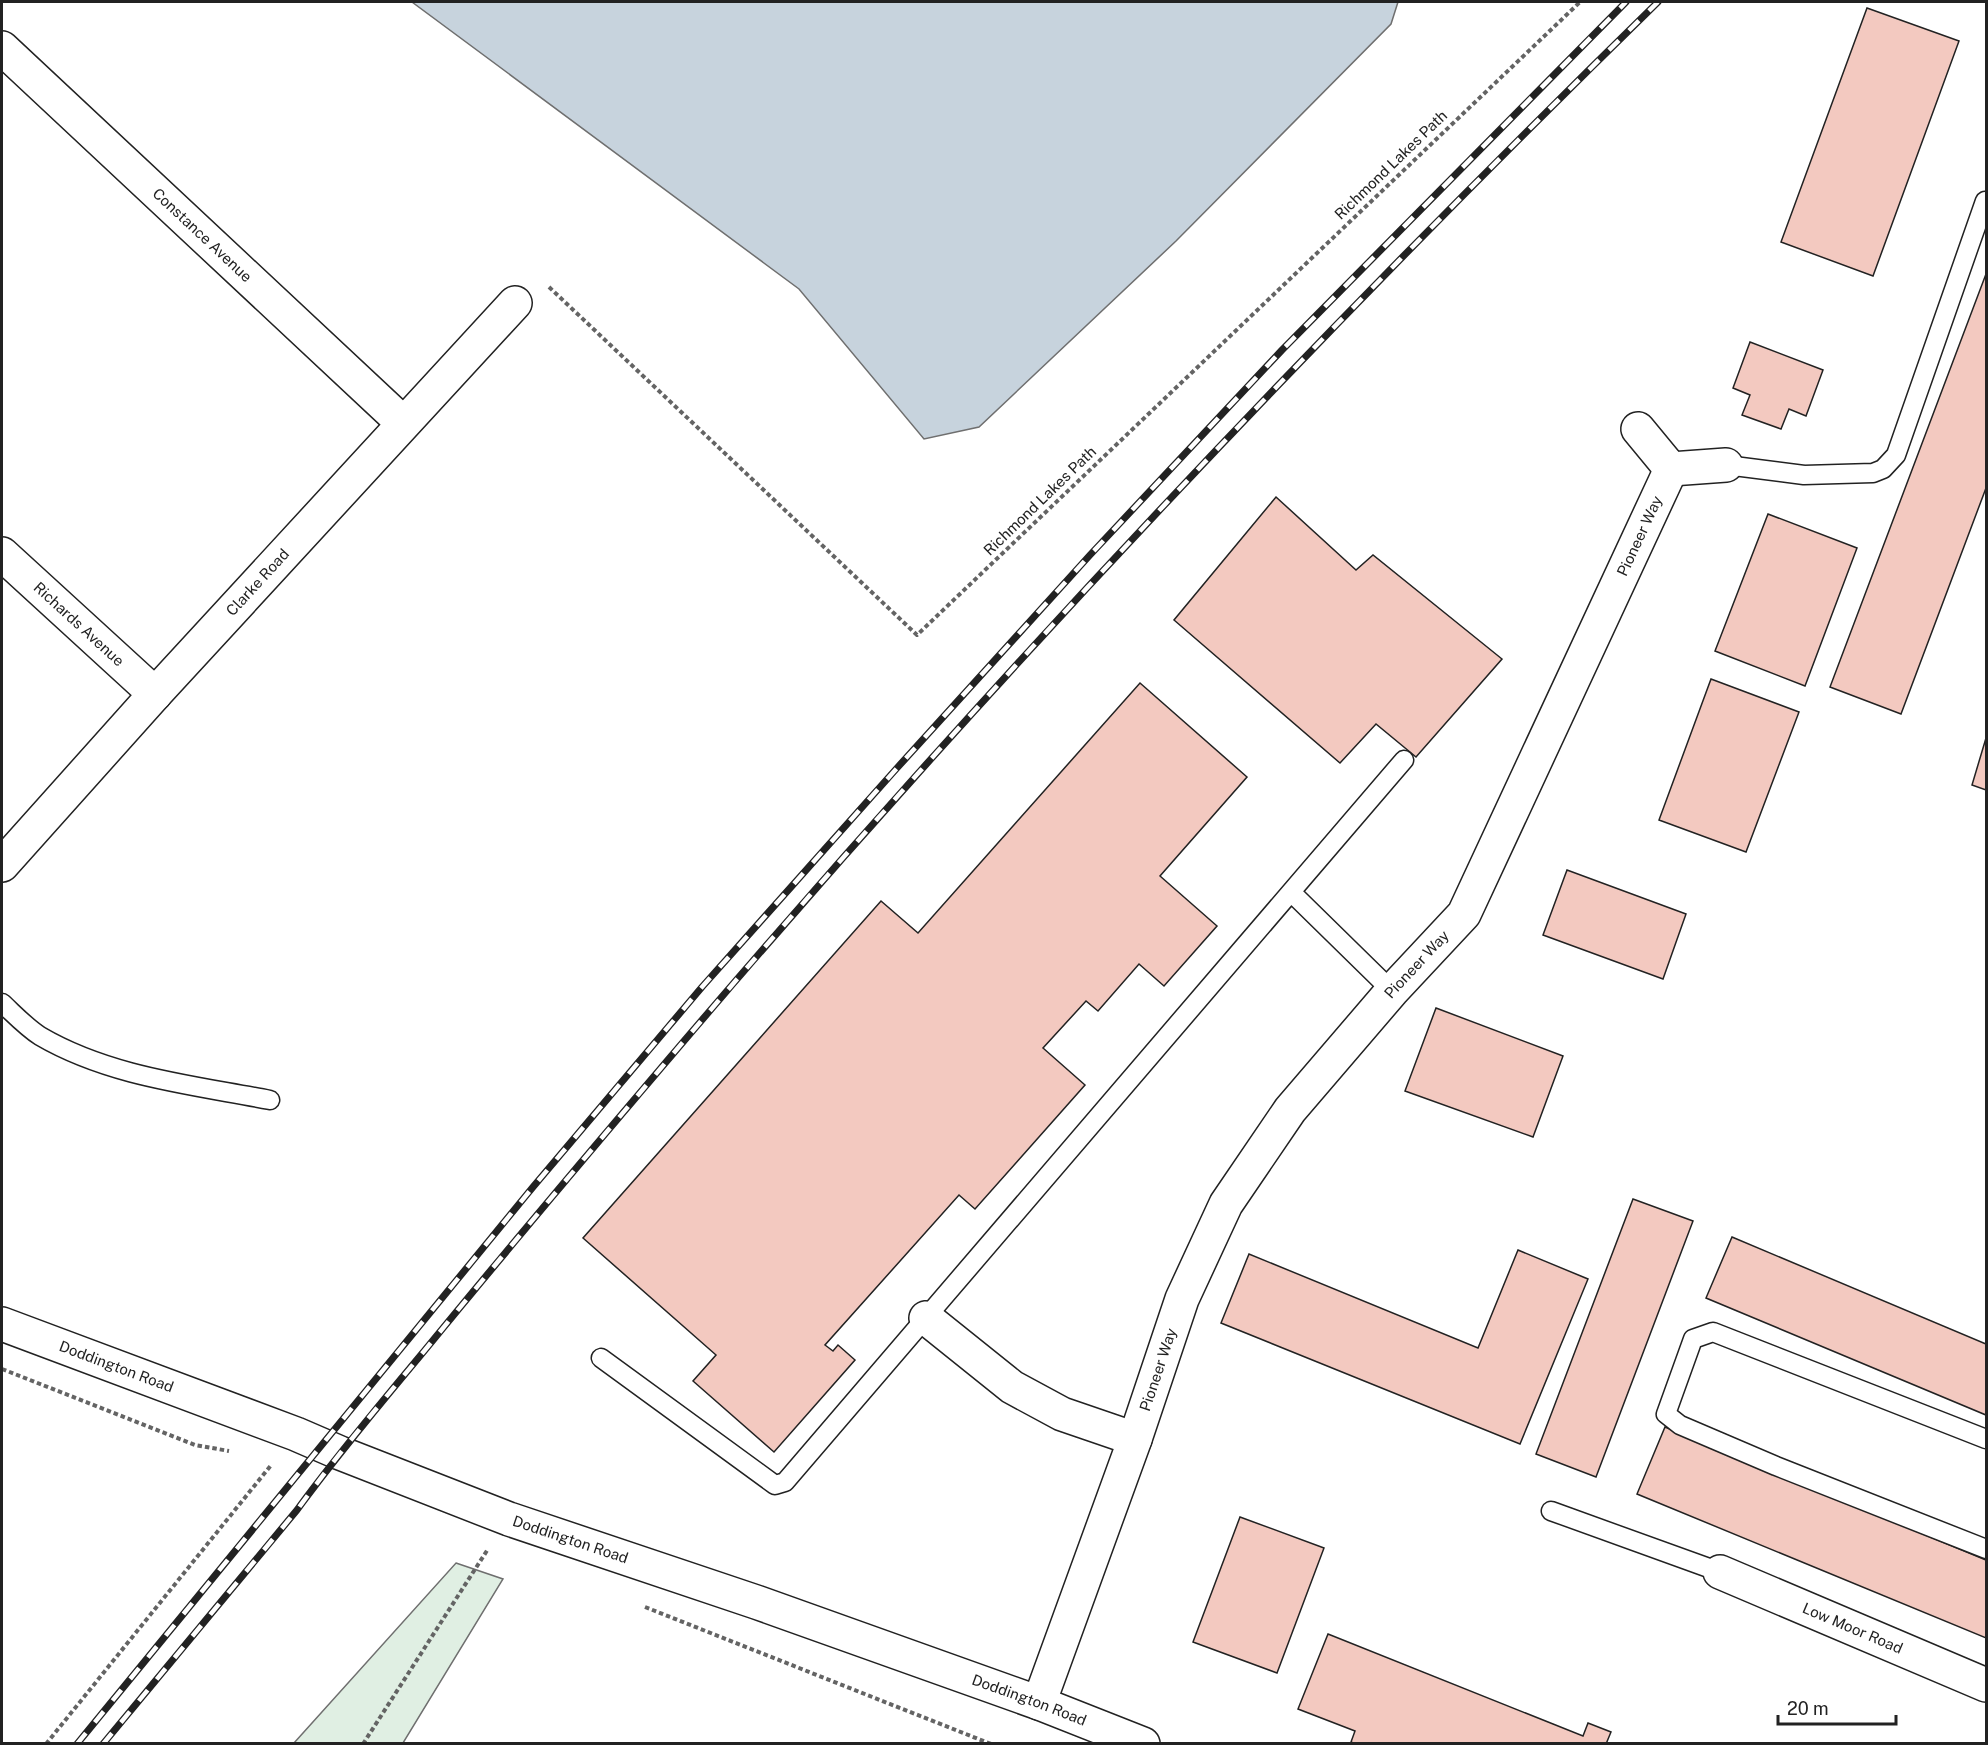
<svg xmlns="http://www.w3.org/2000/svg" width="1988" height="1745" viewBox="0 0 1988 1745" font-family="'Public Sans',sans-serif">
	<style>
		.green { fill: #e0efe3; stroke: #6f6f6f; stroke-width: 1.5 }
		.water { fill: #c7d3dd; stroke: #6f6f6f; stroke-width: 1.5 }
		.building { fill: #f3c9c0; stroke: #222; stroke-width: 1.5 }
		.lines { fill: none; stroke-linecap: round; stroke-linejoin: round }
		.service-casing { stroke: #222; stroke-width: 21 }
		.minor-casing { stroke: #222; stroke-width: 36 }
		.secondary-casing { stroke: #222; stroke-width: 36 }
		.path { stroke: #646464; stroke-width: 4; stroke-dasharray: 4.5 3; stroke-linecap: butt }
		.service { stroke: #fff; stroke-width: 18 }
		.minor { stroke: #fff; stroke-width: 33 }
		.secondary { stroke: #fff; stroke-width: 33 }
		.rail-casing { stroke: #222; stroke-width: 7 }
		.rail { stroke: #fff; stroke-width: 4.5; stroke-dasharray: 14; stroke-linecap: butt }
		.labels { text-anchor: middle; stroke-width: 4.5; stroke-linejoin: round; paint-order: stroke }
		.street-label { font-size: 15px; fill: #222; stroke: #fff }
	</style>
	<rect width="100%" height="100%" fill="#fff"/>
	<path class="green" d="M456,1563L503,1579L403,1743H294Z"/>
	<path class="water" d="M412,2H1398L1391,24L1176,241L979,427L924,439L799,289Z"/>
	<path class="building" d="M1867,8L1959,41L1873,276L1781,242Z
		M1986,274V488L1901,714L1830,687Z
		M1750,342L1823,370L1806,416L1789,409L1781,429L1742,415L1750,395L1733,388Z
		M1276,497L1356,570L1373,555L1502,659L1416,757L1376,724L1340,763L1174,620Z
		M1768,514L1857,548L1805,686L1715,651Z
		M1711,679L1799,712L1746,852L1659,820Z
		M1140,683L1247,777L1160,876L1217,926L1164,986L1139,964L1098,1011L1086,1001L1043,1048L1085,1085L975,1209L959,1195L825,1345L833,1351L838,1345L855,1360L774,1452L693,1381L716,1355L583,1238L881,901L918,933Z
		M1986,738V790L1972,785Z
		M1567,870L1686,914L1663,979L1543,935Z
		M1436,1008L1563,1056L1533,1137L1405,1091Z
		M1633,1199L1693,1221L1596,1477L1536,1454Z
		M1732,1237L1986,1344V1415L1706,1298Z
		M1518,1250L1588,1279L1520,1444L1221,1323L1249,1254L1478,1348Z
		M1665,1427L1986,1560V1638L1637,1494Z
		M1240,1517L1324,1548L1277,1673L1193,1642Z
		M1328,1634L1583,1736L1588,1723L1611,1732L1606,1744H1356L1351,1742L1355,1731L1298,1709Z"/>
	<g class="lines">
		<defs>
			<path id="service" d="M1726,465L1804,475L1873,473L1883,469L1896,455L1985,201
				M1291,892L1392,991
				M2,1003C14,1014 26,1027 40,1036C110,1077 193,1085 270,1100
				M601,1358L775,1485L785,1482L1404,760
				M1986,1439L1713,1332L1693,1339L1666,1414L1680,1425L1776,1466L1986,1549
				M1551,1511L1720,1572"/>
			<g id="minor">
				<path id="s1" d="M2,48L403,423"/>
				<path d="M1638,429L1671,469L1726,465"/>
				<path id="s2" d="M2,554L155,694"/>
				<path id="s3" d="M2,865L155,694L515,303"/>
				<path d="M926,1318L1012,1387L1062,1414L1135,1439"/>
				<path id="s4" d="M1720,1572L1986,1685"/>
				<path id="s5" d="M1039,1703L1135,1439L1182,1299L1226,1204L1290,1110L1392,991L1464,914L1671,469"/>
			</g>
			<g id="secondary">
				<path id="s6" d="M2,1324L296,1434L340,1453L509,1519L756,1602L1039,1703L1143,1744"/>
			</g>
		</defs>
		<use href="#service" class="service-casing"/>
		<use href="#minor" class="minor-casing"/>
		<use href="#secondary" class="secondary-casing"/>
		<path class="path" d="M549,287L917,635L1580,2
			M2,1369L195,1445L229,1451
			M645,1607L991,1744
			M46,1744L272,1464
			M363,1744L488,1549"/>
		<use href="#service" class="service"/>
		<use href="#minor" class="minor"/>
		<use href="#secondary" class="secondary"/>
		<defs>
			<path id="rail" d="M77,1744L533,1187L702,987L897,768L1090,555L1282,350L1626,2
				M103,1744L297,1510C337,1455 381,1403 425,1350C502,1256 581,1162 661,1068C976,697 1310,342 1658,2"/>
		</defs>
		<use href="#rail" class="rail-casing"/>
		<use href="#rail" class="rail"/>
	</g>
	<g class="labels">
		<g class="street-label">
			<text transform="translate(1391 165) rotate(-44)" y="5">Richmond Lakes Path</text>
			<text dy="5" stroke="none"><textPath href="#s1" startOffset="274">Constance Avenue</textPath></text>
			<text transform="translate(1040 501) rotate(-44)" y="5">Richmond Lakes Path</text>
			<text dy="5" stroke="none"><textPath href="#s5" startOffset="1326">Pioneer Way</textPath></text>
			<text dy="5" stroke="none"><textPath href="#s3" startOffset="381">Clarke Road</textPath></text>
			<text dy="5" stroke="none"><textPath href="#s2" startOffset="104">Richards Avenue</textPath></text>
			<text dy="5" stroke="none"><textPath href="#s5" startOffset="840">Pioneer Way</textPath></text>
			<text dy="5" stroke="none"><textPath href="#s6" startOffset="122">Doddington Road</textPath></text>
			<text dy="5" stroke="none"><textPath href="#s5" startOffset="354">Pioneer Way</textPath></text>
			<text dy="5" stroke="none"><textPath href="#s6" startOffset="608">Doddington Road</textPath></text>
			<text dy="5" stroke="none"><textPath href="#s4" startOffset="144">Low Moor Road</textPath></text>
			<text dy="5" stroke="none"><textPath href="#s6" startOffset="1094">Doddington Road</textPath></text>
		</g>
	</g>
	<rect width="1988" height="1745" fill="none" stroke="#222222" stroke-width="6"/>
	<path d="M1778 1715v9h118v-9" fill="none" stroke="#222222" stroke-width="3"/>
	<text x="1787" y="1715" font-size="18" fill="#222222" stroke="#ffffff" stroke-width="4.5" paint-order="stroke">20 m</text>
</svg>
